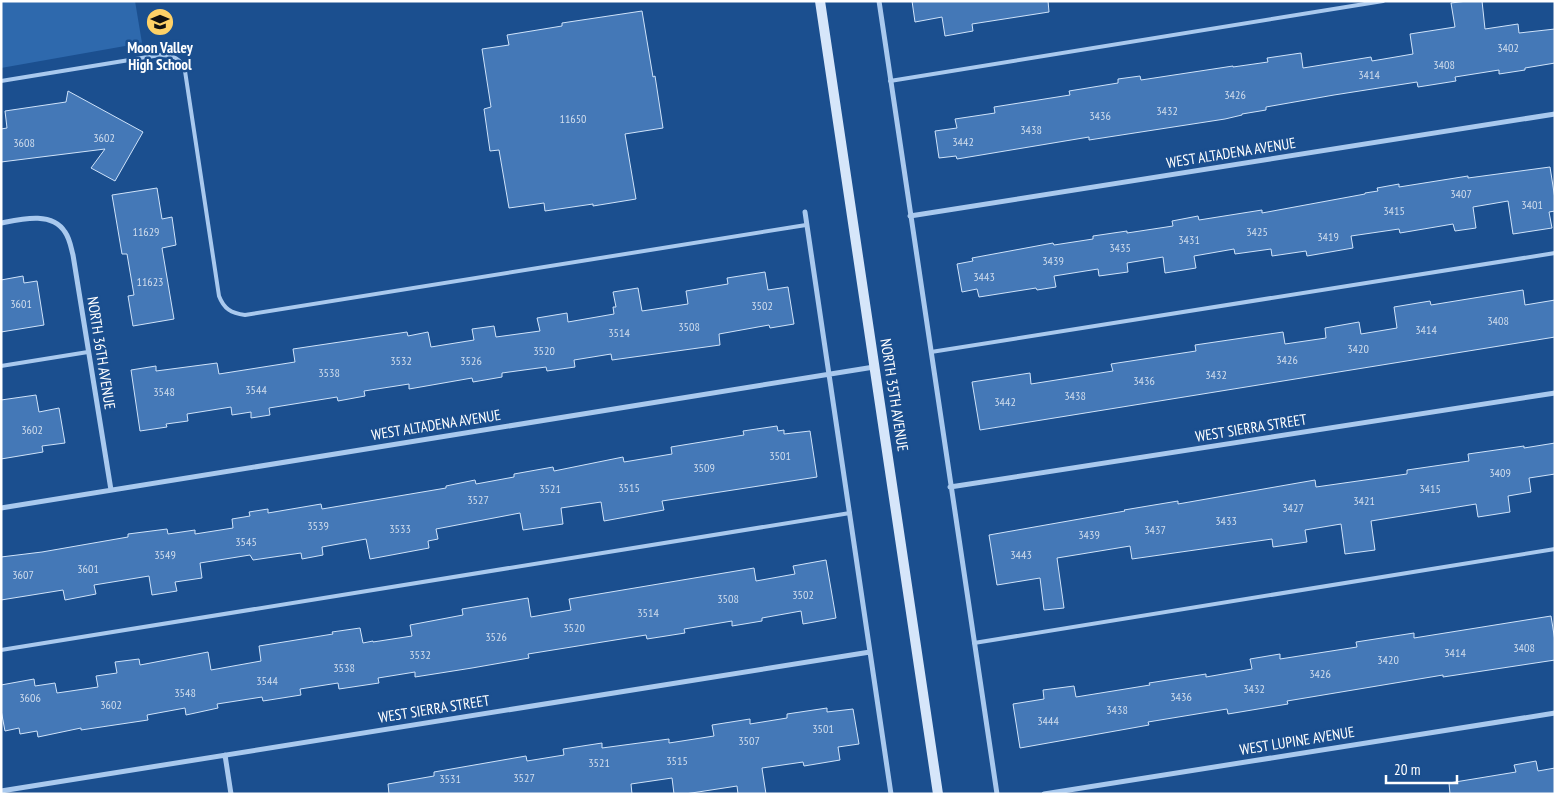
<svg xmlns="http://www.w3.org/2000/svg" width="1556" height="795" viewBox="0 0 1556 795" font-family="'PT Sans Narrow',sans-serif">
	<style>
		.green { fill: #2e69ad }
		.building { fill: #4478b7; stroke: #cfe3fa }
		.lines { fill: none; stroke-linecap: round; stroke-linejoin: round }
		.service { stroke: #a9c9ee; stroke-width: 4 }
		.minor { stroke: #a9c9ee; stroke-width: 5 }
		.secondary { stroke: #d6e6fa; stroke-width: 10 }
		.labels { text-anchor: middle; stroke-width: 5; stroke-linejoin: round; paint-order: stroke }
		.number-label { font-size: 12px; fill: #d0dded }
		.poi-label { font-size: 15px; font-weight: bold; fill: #fff; stroke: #1b4f8f }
		.street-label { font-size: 15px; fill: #fff; stroke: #1b4f8f }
	</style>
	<rect width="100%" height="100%" fill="#1b4f8f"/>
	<path class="green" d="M1,1H135L142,43L1,68Z"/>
	<path class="building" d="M912,1H1048L1049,12L972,24L973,31L945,36L942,17L915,22Z
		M1467,1H1482L1485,29L1518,24L1519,33L1555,29V63L1525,68V70L1499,74V70L1455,77L1456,81L1418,87L1417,82L1334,95L1266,107V110L1242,114V115L1225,119L1089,140V137L957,159L956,156L939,158L935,131L957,128L955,119L995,113L994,107L1070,95L1069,91L1118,83V79L1140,76L1141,80L1233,66V67L1268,62L1267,58L1301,53L1303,68L1371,57L1372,61L1413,54L1410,34L1455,27L1451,3Z
		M642,11L653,77L655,76L663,128L625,134L636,199L593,206V204L545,211L544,203L509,208L499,150L490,151L484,109L491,107L482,49L509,45L507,35L562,26V23Z
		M68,91L143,132L115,181L91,168L105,149L1,162V129L7,128L5,111L66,102Z
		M1550,167L1555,199V211L1549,212L1552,228L1513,234L1508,201L1473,207L1476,228L1455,231L1453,224L1400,233L1399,229L1351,236L1353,248L1307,256L1306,251L1272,256L1271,249L1235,254L1234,249L1194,256L1196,268L1165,273L1163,257L1127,263L1128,272L1099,276L1098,269L1054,276L1056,287L1037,290L1036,288L979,297L977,289L962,292L957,264L973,261L972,258L1053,243L1054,245L1093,239V236L1127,231V233L1173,226L1172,221L1198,216L1199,220L1262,210V213L1365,194V193L1378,191L1377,188L1399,184V187L1468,176V178Z
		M157,188L162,219L172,217L176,245L162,248L174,319L133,326L128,296L134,295L127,254H122L112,195Z
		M765,272L768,290L788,287L794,324L770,328L769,325L719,334L720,345L612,360L611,354L574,360L575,367L547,371L546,367L502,373V377L473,382L472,378L409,389V384L364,391L365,396L338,401L337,397L269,408L270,415L251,418V412L232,415L231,407L187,414L188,421L166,424L167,427L140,431L131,370L156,366V371L217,363L219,374L295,362L293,349L407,332L408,336L428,332L431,347L474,340L472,329L494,326L496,337L540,331L537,318L567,313L568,322L614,314L613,307H616L613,292L638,288L642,311L688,304L686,291L728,284L727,278Z
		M23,276L24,283L37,281L44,325L1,332V280Z
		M1523,290L1525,305L1555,300V337L980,430L972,382L1030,373L1031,384L1113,371L1111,364L1196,351L1195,345L1283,332L1285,344L1326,338L1325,328L1359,322L1361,334L1397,328L1394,307L1430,301L1431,305Z
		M36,395L39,412L59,408L65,443L42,446L43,452L1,459V400Z
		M777,426L778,431L784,430V434L810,431L817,477L662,501L664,510L604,521L601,502L561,508L563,524L523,530L520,513L436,529L438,539L428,541L429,548L370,559L366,539L322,547L323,555L302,559L301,553L253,560L250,555L200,563L202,578L175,582L177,591L152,595L149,576L94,585L96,594L65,600L63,590L1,600V557L42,552L128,537V534L167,529L168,534L195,530V534L233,528L232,519L250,516L249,512L268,509V513L321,504L322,509L446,488V486L475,480L476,484L514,477V474L553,467L554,471L623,457L624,462L672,454L671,447L744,435L743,431Z
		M1555,443V474L1529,478L1531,492L1508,496L1510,512L1478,517L1476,504L1371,521L1375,550L1345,554L1341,524L1305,530L1307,542L1273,547L1272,539L1132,559L1130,546L1057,558L1064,608L1044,610L1040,578L997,585L989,535L1125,511L1124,510L1178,501V504L1315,480L1316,487L1407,474V470L1469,461L1468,454L1524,446V448Z
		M826,560L836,618L803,624L801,611L762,618V621L732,626V621L684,629L685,633L647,639L646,635L528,654L529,658L472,668L415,677V672L378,678L379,683L339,689L338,683L300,689L301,695L263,701L262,697L217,704L218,708L186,715L185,708L147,715L148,720L81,730V728L38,737L37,731L20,734L19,728L5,731L1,710V685L34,679L35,686L55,683L57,693L98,687L96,676L117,673L115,662L139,659L140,665L208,652L211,670L261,661L259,646L333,634L332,632L360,628L363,643L373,641V642L412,636L410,625L463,615L462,609L528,598L531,617L571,610L569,599L754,568L756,581L795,574L793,566Z
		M1551,616L1555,641V660L1443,677V675L1287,701L1288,704L1228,714L1227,709L1148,722L1149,725L1020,748L1013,704L1044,699L1043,690L1074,686L1076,697L1150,685L1149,683L1206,674V677L1252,669L1250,659L1280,654V659L1357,647L1356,642L1414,633V638Z
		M827,708V712L853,709L859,744L838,747L840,760L804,766L803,762L762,768L766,794H738L737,786L685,794H674L672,778L631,784L632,794H389L388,784L434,776V772L526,756L527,761L564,755L563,749L602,743V748L669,739V743L714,736L712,725L750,719V724L787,718V714Z
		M1536,761L1538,771L1555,768V794H1450L1449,783L1516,772L1514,765Z"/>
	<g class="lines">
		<path class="service" d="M1,81L160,55C173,55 181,58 185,71L219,296C224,309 231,313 245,315L806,225
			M890,81L1383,1
			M931,352L1555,253
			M1,366L88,352
			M974,643L1555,549
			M1,650L850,513"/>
		<path class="minor" d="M879,1L997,794
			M805,212L891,794
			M910,216L1555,114
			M1,223C21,219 52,211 65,232C70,239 71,248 73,255L111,490
			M950,487L1555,393
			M1,508L874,367
			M225,755L231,794
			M1,791L870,652
			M1044,794L1555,713"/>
		<path class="secondary" d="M820,1L938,794"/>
	</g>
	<defs>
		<symbol id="school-disc" viewBox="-11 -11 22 22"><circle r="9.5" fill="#ffd166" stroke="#1b4f8f"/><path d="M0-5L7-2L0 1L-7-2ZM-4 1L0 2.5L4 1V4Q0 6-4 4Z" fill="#111"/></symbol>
	</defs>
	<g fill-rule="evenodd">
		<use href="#school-disc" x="144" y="6" width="32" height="32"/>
	</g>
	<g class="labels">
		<g class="number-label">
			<text x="1508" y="52">3402</text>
			<text x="1444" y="69">3408</text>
			<text x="1369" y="79">3414</text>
			<text x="1235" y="99">3426</text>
			<text x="1167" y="115">3432</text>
			<text x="1100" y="120">3436</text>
			<text x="573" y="123">11650</text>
			<text x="1031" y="134">3438</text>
			<text x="104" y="142">3602</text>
			<text x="963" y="146">3442</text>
			<text x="24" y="147">3608</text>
			<text x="1461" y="198">3407</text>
			<text x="1532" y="209">3401</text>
			<text x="1394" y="215">3415</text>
			<text x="146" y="236">11629</text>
			<text x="1257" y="236">3425</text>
			<text x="1328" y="241">3419</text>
			<text x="1189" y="244">3431</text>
			<text x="1120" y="252">3435</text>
			<text x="1053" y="265">3439</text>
			<text x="984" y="281">3443</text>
			<text x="150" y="286">11623</text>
			<text x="21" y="308">3601</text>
			<text x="762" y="310">3502</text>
			<text x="1498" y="325">3408</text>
			<text x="689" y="331">3508</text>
			<text x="1426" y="334">3414</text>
			<text x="619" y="337">3514</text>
			<text x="1358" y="353">3420</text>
			<text x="544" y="355">3520</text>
			<text x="1287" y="364">3426</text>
			<text x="401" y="365">3532</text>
			<text x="471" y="365">3526</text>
			<text x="329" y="377">3538</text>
			<text x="1216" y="379">3432</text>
			<text x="1144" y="385">3436</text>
			<text x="256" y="394">3544</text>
			<text x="164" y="396">3548</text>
			<text x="1075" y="400">3438</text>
			<text x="1005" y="406">3442</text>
			<text x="32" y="434">3602</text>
			<text x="780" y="460">3501</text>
			<text x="704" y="472">3509</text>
			<text x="1500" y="477">3409</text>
			<text x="629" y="492">3515</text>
			<text x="550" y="493">3521</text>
			<text x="1430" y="493">3415</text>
			<text x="478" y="504">3527</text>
			<text x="1364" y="505">3421</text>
			<text x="1293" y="512">3427</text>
			<text x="1226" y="525">3433</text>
			<text x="318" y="530">3539</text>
			<text x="400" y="533">3533</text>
			<text x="1155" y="534">3437</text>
			<text x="1089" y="539">3439</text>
			<text x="246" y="546">3545</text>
			<text x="165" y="559">3549</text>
			<text x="1021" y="559">3443</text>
			<text x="88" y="573">3601</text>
			<text x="23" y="579">3607</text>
			<text x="803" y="599">3502</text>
			<text x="728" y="603">3508</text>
			<text x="648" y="617">3514</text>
			<text x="574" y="632">3520</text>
			<text x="496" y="641">3526</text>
			<text x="1524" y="652">3408</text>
			<text x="1455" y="657">3414</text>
			<text x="420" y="659">3532</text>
			<text x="1388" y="664">3420</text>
			<text x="344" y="672">3538</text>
			<text x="1320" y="678">3426</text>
			<text x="267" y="685">3544</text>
			<text x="1254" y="693">3432</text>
			<text x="185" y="697">3548</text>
			<text x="1181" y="701">3436</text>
			<text x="30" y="702">3606</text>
			<text x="111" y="709">3602</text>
			<text x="1117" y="714">3438</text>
			<text x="1048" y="725">3444</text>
			<text x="823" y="733">3501</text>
			<text x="749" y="745">3507</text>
			<text x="677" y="765">3515</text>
			<text x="599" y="767">3521</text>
			<text x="524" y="782">3527</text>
			<text x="450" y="783">3531</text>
		</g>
		<g class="poi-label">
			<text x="160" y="53">Moon Valley<tspan x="160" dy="17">High School</tspan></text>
		</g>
		<g class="street-label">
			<text transform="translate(1231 153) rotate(-9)" y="5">WEST ALTADENA AVENUE</text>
			<text transform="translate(101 353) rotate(81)" y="5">NORTH 36TH AVENUE</text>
			<text transform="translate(894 395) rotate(81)" y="5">NORTH 35TH AVENUE</text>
			<text transform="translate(436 425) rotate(-9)" y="5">WEST ALTADENA AVENUE</text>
			<text transform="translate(1251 428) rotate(-9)" y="5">WEST SIERRA STREET</text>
			<text transform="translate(434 709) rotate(-9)" y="5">WEST SIERRA STREET</text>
			<text transform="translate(1297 741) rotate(-9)" y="5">WEST LUPINE AVENUE</text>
		</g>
	</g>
	<rect width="1556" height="795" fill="none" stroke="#ffffff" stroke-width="5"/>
	<path d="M1386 775v8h71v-8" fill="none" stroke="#ffffff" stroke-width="2.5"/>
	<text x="1394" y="775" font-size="15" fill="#ffffff" stroke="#1b4f8f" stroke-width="4" paint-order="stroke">20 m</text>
</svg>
